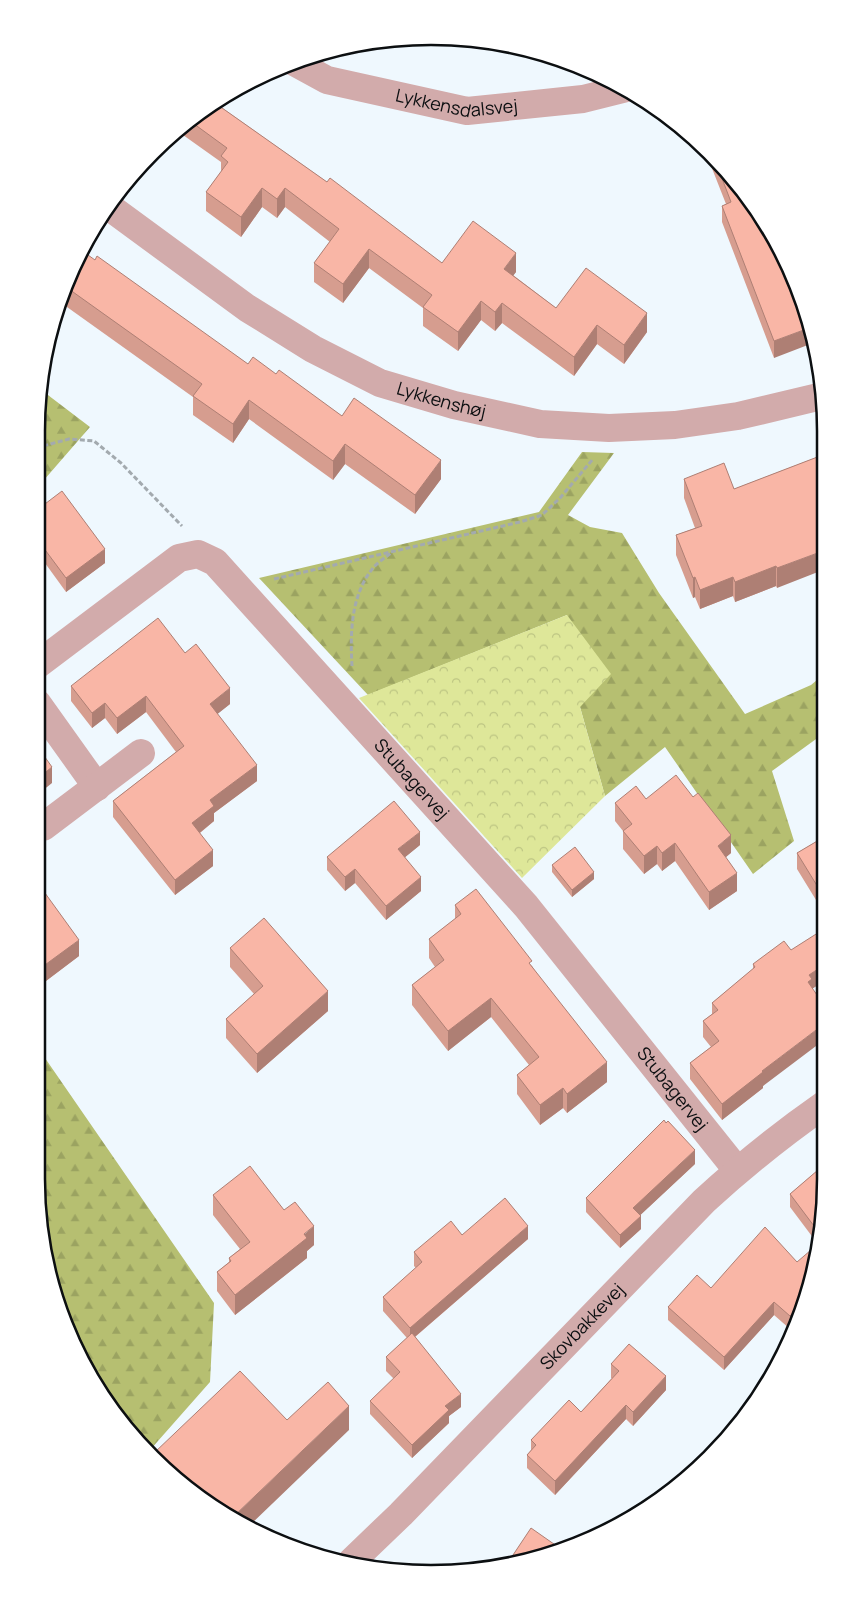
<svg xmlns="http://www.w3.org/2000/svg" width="862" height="1610" viewBox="0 0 862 1610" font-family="Manrope,sans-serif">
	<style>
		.forest { fill: url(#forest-firs) }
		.park { fill: url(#park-crowns) }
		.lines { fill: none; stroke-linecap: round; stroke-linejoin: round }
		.path { stroke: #a3aaaf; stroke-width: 3; stroke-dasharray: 5 2.5; stroke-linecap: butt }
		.minor { stroke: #d2abab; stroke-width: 28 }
		.wall { fill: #d69d8f }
		.shaded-wall { fill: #ae7f74 }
		.building { fill: #f9b6a6; stroke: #ae7f74 }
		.labels { text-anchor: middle; stroke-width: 4.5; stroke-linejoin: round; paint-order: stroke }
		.street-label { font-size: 18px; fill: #0c0f11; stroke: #fff }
		.rim { fill: none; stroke: #0c0f11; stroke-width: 2.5 }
	</style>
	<defs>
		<pattern id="forest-firs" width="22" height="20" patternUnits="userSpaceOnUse" patternTransform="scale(1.25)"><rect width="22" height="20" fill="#b6bf71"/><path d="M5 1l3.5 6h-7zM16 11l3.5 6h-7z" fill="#9ba361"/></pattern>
		<pattern id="park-crowns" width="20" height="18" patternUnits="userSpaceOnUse" patternTransform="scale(1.25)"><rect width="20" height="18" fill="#dee799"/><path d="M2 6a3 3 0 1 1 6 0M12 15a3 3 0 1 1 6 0" fill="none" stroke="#bdc583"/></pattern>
	</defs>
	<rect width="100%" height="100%" fill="#eff8fe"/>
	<path class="forest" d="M40,389L90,427L37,488V405Z
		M582,452L614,453L568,515L590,527L622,533L659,593L745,714L811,685L823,675V734L772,771L794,841L753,874L665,747L605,796L580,707L567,615L368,695L259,578L539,512Z
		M36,1045L214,1303L210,1382L150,1450L118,1420L57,1306L36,1179Z"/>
	<path class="park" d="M567,615L611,674L580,707L605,796L522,878L359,698Z"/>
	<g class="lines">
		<path class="path" d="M37,442L43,446
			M37,450L43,446L69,439L94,441L121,463L182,526
			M274,579L520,522L542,515L560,498L593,459
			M352,666C350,632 351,595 373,568C378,562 386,557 391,553"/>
		<g class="minor">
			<path id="s1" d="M294,62L327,80L467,111L583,99L623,89"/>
			<path id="s2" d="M108,206L247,308L313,349L380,383L454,405L540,424L609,428L675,425L738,416L822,396"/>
			<path id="s3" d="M37,665L179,558L198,554L215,562L526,906L737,1170"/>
			<path d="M37,703L97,787"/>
			<path d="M43,827L141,753"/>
			<path id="s4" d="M351,1562L401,1514L704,1201C742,1166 782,1134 825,1104"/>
		</g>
	</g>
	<path class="wall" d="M218,100V105L327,182L442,263L516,272L513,275L556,308L647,332L624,364L597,344L574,376L502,323L495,331L481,320L458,351L423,326V308L369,268L343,303L314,282V263L330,242L285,207L277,218L262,207L241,237L206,211V192L221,172V162L176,130Z
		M704,148L744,191L796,280L774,358L722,222V206L726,204Z
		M77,256L95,260L248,364L276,374L441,479L415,514L345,464L333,480L249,419L233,443L193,415V397L60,302Z
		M820,456L777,588L776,586L735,602L733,596L700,609L695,597L693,598L676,555V535L695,528L684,498V479L734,489Z
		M37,510L105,563L66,592L37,552Z
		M185,653L230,704L217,714L257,781L214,813V821L200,833L213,866L175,895L113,817V801L176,752L146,712L117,734L105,718L92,728L71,701V686Z
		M646,799L731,853L726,857L737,891L709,910L675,861L662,871L657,864L644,874L623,849V831L615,821V803Z
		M824,837V913L797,869V853Z
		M420,845L405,857L421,891L386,920L355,883L345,891L327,870V857Z
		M552,865L594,879L572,897L552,872Z
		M37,882L79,956L38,987L36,984Z
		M455,905L532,966L607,1082L567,1113L563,1108L540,1125L517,1094V1075L529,1065L491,1017L448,1051L412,1005V985L435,967L429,958V939L455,919Z
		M230,948L328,1011L257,1073L226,1038V1019L254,994L230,967Z
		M791,950L824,981L812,988L763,1086V1088L722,1120L690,1079V1063L711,1047L703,1037V1021L712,1014V1003L753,969V964Z
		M695,1164L640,1215L641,1229L620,1248L586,1212V1198Z
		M825,1164L814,1239L790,1207V1194Z
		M213,1195L284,1210L314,1245L307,1251V1258L235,1315L217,1291V1272L229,1262V1258L240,1249L213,1215Z
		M462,1235L528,1239L415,1337L461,1407L449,1416V1423L412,1458L370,1414V1401L394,1379L386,1371V1357L407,1338L383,1311V1297L416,1268L414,1266V1252Z
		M797,1262L790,1329L774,1315L724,1370L668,1320V1307L711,1288Z
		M611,1364L666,1390L633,1426L626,1419L555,1495L527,1468V1455L531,1450V1440L581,1412L612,1378H611Z"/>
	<path class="shaded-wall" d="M262,188V207L241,237V217Z
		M285,188V207L277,218V199Z
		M369,249V268L343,303V284Z
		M516,253V272L504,288V269Z
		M481,301V320L458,351V332Z
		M502,303V323L495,331V312Z
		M647,313V332L624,364V345Z
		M597,325V344L574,376V357Z
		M809,328L813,343L774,358V341Z
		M249,400V419L233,443V424Z
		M345,444V464L333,480V461Z
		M441,460V479L415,514V495Z
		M105,549V563L66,592V578Z
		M823,551V570L777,588V568Z
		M776,566V586L735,602V582Z
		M695,577V597L693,598V578Z
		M733,577V596L700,609V590Z
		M230,688V704L210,720V704Z
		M146,696V712L117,734V718Z
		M105,703V718L92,728V713Z
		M257,765V781L214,813V821L192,839V823L210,800Z
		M52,767V783L37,795V779Z
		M420,832V845L398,863V849Z
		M731,835V853L718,864V846Z
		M40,837V853L37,856V840Z
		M675,843V861L662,871V853Z
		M657,846V864L644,874V856Z
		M213,850V866L175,895V880Z
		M355,869V883L345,891V877Z
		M594,872V879L572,897V890Z
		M737,873V891L709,910V892Z
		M421,877V891L386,920V906Z
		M79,940V956L38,987V970Z
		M824,965V981L812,989L808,982L809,975Z
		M328,991V1011L257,1073V1054Z
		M491,998V1017L448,1051V1031Z
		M824,1024V1040L763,1086V1088L722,1120V1104L762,1071Z
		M607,1062V1082L567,1113V1094Z
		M563,1088V1108L540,1125V1105Z
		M695,1150V1164L633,1222V1208Z
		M641,1216V1229L620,1248V1235Z
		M823,1219L820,1234L814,1239V1226Z
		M314,1226V1245L307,1251V1258L235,1315V1295Z
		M528,1226V1239L410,1341V1328Z
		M805,1300L797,1322L790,1329V1316Z
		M774,1302V1315L724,1370V1357Z
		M666,1376V1390L633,1426V1412Z
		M461,1394V1407L449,1416V1423L412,1458V1445L445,1406Z
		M626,1405V1419L555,1495V1481Z
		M349,1406V1430L250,1525L233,1517Z"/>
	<path class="building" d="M215,103L327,182L330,178L442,263L473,221L516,253L504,269L556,308L586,268L647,313L624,345L597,325L574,357L502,303L495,312L481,301L458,332L423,307L432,295L369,249L343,284L314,263L339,229L285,188L277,199L262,188L241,217L206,192L228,162L221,156L227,148L190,121Z
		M715,160L744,191L796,280L809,328L774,341L722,206L731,202Z
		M81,250L95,260L97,256L248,364L253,357L276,374L279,370L342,416L354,398L441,460L415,495L345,444L333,461L249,400L233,424L193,396L202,384L66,287L77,256Z
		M820,456L823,463V551L777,568L776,566L735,582L733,577L700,590L695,577L693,578L676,535L702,526L684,479L724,463L734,489Z
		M62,491L105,549L66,578L37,539V510Z
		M158,618L185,653L196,644L230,688L210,704L257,765L210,800L214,806L192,823L213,850L175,880L113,801L184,746L146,696L117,718L105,703L92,713L71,686Z
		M37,746L52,767L37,779Z
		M676,775L693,797L698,793L731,835L718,846L737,873L709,892L675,843L662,853L657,846L644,856L623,831L632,824L615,803L636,786L646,799Z
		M394,801L420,832L398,849L421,877L386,906L355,869L345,877L327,857Z
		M37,832L40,837L37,840Z
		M824,837V897L797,853Z
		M575,847L594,872L572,890L552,865Z
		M37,882L79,940L38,970L36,968Z
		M476,889L532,961L529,963L607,1062L567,1094L563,1088L540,1105L517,1075L539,1057L491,998L448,1031L412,985L444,960L429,939L461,914L455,905Z
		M264,918L328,991L257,1054L226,1019L263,986L230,948Z
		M824,929V965L809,975L812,979L808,982L824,1005V1024L762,1071L763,1072L722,1104L690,1063L719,1041L703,1021L718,1010L712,1003L755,967L753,964L784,941L791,950Z
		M664,1120L666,1123L668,1121L695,1150L633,1208L641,1216L620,1235L586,1198Z
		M825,1164V1205L823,1219L814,1226L790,1194Z
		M250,1166L284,1210L295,1202L314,1226L304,1234L307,1238L235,1295L217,1272L231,1261L229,1258L250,1242L213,1195Z
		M505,1198L528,1226L410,1328L383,1297L422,1262L414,1252L451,1221L462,1235Z
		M765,1227L797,1262L818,1244L812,1281L805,1300L790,1316L774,1302L724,1357L668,1307L697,1275L711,1288Z
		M412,1333L461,1394L445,1406L449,1410L412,1445L370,1401L400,1372L386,1357Z
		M629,1344L666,1376L633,1412L626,1405L555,1481L527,1455L536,1445L531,1440L569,1400L581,1412L619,1371L611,1364Z
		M240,1371L287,1420L328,1382L349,1406L233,1517L212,1507L154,1453Z
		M531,1528L561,1549L509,1561Z
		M445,1565L453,1572L439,1571Z"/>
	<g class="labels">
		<g class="street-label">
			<text dy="6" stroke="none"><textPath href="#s1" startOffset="170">Lykkensdalsvej</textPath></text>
			<text dy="6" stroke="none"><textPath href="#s2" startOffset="389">Lykkenshøj</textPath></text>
			<text dy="6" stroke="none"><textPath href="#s3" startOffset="509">Stubagervej</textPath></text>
			<text dy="6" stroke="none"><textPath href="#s3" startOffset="914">Stubagervej</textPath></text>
			<text dy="6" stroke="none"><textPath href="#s4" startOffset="330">Skovbakkevej</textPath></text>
		</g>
	</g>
	<path d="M0 0H862V1610H0ZM431 45H431A386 386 0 0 1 817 431V1179A386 386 0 0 1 431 1565H431A386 386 0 0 1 45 1179V431A386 386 0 0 1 431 45Z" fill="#fff" fill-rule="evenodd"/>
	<path class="rim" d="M431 45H431A386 386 0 0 1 817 431V1179A386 386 0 0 1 431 1565H431A386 386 0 0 1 45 1179V431A386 386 0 0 1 431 45Z"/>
</svg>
